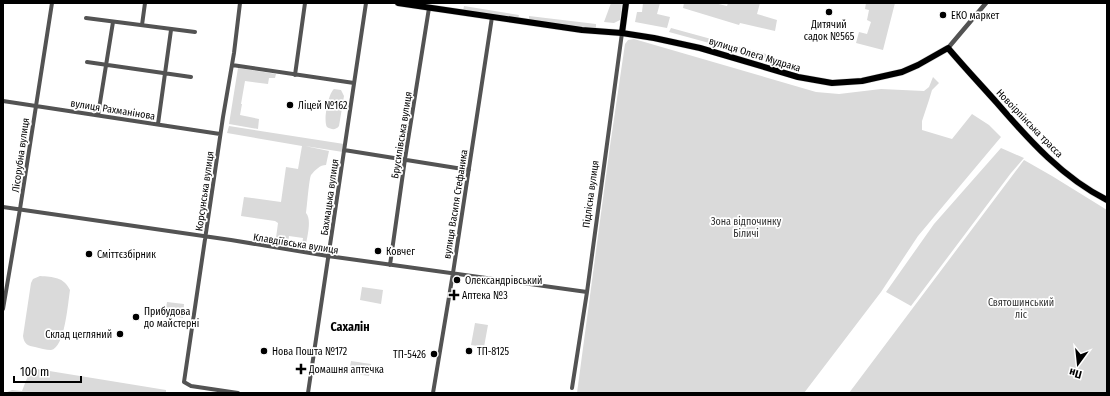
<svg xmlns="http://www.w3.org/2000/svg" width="1110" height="396" viewBox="0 0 1110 396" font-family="'Fira Sans Condensed',sans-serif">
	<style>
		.green { fill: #dadada }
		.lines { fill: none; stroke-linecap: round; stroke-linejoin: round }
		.primary-casing { stroke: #dbdbdb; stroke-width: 7 }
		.minor { stroke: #535353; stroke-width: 4 }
		.tertiary { stroke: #535353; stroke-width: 4.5 }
		.primary { stroke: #000; stroke-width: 6 }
		.poi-dot { fill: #000; stroke: #fff; stroke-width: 1.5 }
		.labels { text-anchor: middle; stroke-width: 3.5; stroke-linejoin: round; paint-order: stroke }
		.poi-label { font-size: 10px; fill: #000; stroke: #fff; text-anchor: start }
		.street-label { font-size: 10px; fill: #000; stroke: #fff }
		.park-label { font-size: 10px; fill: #313131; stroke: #fff }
		.quarter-label { font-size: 12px; font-weight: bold; fill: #000; stroke: #fff }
	</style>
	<rect width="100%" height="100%" fill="#fff"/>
	<path class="green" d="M611,3H622L620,20L614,23L604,22Z
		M643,3H660L657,14L670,17L667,28L635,22L637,12H642Z
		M684,3H714L727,6L728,3H760L757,14L777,20L775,31L740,23L739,25L683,8Z
		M866,3H895L883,50L856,43L859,32L867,34L871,22L867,20L869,10L865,9Z
		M464,6L519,15L518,19L463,11Z
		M529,16L596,24V28L575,26L529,20Z
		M671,28L766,54L768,59L669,32Z
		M634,39L816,92L839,94L881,89L924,91L929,87L933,77L939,83L932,90L929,100L922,121V130L952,139L972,114L989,125L1001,137L918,236L881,292L804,393H577L610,146L625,44L628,40Z
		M238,68L276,74L275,78H269L268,84L245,81L241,104H242L240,115L259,119L258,129L229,124Z
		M334,89L341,90L344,96L339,126C336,130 332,130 327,127C323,121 328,94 334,89Z
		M229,126L344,144L343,152L305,146L329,151L326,165C320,165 315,170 311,175C309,179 307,207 306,213C312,220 307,236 306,245H302L303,238L289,236L288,242L279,240L276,238L278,223L275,221L241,216L244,197L281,202L286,167L298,169L302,146L227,133Z
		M1001,148L1024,158L1011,173L911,306L886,292L934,224Z
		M1024,160L1052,176L1107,210V393H849Z
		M40,276C53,277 64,277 70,290C68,302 65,348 51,350C46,350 40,348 35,347C28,346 24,344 23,336L31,283L33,279Z
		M362,287L383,290L381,304L360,300Z
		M167,302L184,304L183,318L165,315Z
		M475,323L488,325L484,347L471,345Z
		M351,361L371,364L369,376L349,373Z
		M31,368L166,390V393H5L12,390L22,391Z"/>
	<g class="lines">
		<defs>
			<path id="primary" d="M398,3L582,30L622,33L654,38L700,48L798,77L832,83L862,81L902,72L918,65L948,48C964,67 981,85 997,103C1029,140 1063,178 1107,200
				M622,33L626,3"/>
		</defs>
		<use href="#primary" class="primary-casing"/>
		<path class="minor" d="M86,18L195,32
			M142,25L145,3
			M87,62L191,77
			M232,65L354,83
			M295,75L305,3
			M3,101L220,134
			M98,115L113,22
			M158,124L171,30
			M344,150L469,170
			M3,207L231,240L328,256L587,292
			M390,265L405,159L429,8
			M3,309L20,209L52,3
			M572,388L587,292L622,33
			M238,393L191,386L184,382L223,117L234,53L240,3
			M308,393L366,3
			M433,393L453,273L492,17"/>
		<path class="tertiary" d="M948,48L986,3"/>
		<use href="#primary" class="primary"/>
	</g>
	<g class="poi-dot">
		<circle cx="829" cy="12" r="4"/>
		<circle cx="943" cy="15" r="4"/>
		<circle cx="290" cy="105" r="4"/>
		<circle cx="378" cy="251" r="4"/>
		<circle cx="89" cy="254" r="4"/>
		<circle cx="457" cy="280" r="4"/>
		<path d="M452 289h4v4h4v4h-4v4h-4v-4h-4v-4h4z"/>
		<circle cx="136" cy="317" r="4"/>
		<circle cx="120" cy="334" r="4"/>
		<circle cx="264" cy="351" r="4"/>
		<circle cx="469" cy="351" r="4"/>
		<circle cx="434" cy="354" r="4"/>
		<path d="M299 363h4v4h4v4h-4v4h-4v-4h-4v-4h4z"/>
	</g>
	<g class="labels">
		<g class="poi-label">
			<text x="951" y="19">ЕКО маркет</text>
			<text x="829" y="28" text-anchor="middle">Дитячий<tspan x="829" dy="12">садок №565</tspan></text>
			<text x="298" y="109">Ліцей №162</text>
			<text x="386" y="255">Ковчег</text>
			<text x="97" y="258">Сміттєзбірник</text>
			<text x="465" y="284">Олександрівський</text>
			<text x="462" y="299">Аптека №3</text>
			<text x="144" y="315">Прибудова<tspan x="144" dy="12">до майстерні</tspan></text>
			<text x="112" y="338" text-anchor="end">Склад цегляний</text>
			<text x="272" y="355">Нова Пошта №172</text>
			<text x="477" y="355">ТП-8125</text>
			<text x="426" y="358" text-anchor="end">ТП-5426</text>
			<text x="309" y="373">Домашня аптечка</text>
		</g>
		<g class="street-label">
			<text transform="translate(755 54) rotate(17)" y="4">вулиця Олега Мудрака</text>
			<text transform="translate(113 109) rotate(9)" y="4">вулиця Рахманінова</text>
			<text transform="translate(1030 123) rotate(46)" y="4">Новоірпінська трасса</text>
			<text transform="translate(401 135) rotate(-81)" y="4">Брусилівська вулиця</text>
			<text transform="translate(20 155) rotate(-82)" y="4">Лісорубна вулиця</text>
			<text transform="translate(204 191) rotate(-82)" y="4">Корсунська вулиця</text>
			<text transform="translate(590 194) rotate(-82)" y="4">Підлісна вулиця</text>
			<text transform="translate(329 197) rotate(-82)" y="4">Бахмацька вулиця</text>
			<text transform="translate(455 204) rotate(-81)" y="4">вулиця Василя Стефаника</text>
			<text transform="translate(296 243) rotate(9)" y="4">Клавдіївська вулиця</text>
		</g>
		<g class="park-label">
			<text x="746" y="225">Зона відпочинку<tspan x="746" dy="12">Біличі</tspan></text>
			<text x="1021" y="306">Святошинський<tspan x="1021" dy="12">ліс</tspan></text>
		</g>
		<g class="quarter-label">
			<text x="350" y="331">Сахалін</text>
		</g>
	</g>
	<rect width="1110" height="396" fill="none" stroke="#000000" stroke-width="8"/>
	<g transform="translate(1078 364) rotate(195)" stroke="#ffffff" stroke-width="3" paint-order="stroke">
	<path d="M0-3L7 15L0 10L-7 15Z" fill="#000000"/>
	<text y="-6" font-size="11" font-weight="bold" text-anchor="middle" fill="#000000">Пн</text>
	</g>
	<path d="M14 376v6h67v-6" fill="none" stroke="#000000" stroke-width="2"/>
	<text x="20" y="376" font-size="12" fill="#000000" stroke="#ffffff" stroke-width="3" paint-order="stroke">100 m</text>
</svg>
